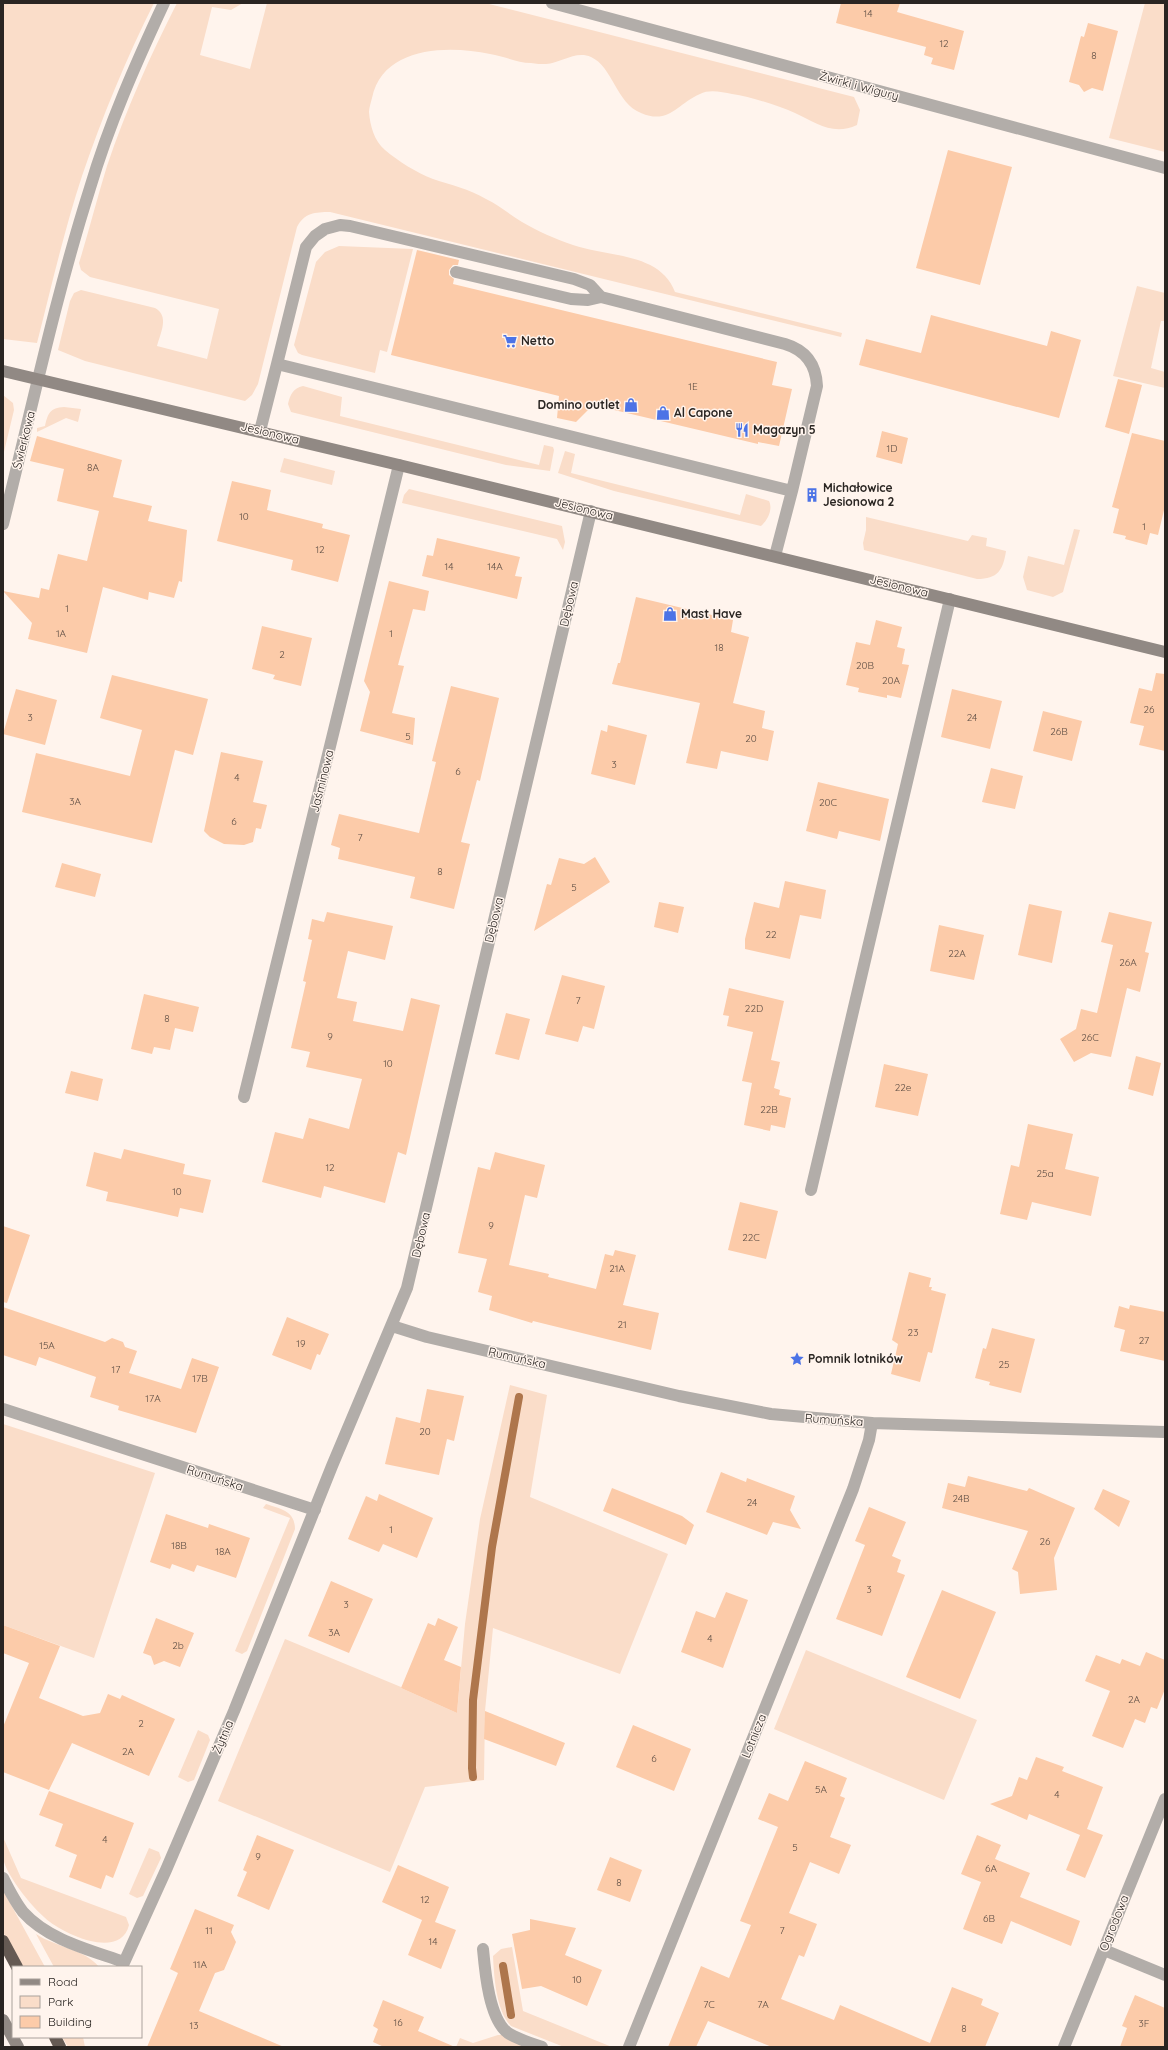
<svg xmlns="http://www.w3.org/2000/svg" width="1168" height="2050" viewBox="0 0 1168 2050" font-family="Quicksand,sans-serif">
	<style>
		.green { fill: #faddc9 }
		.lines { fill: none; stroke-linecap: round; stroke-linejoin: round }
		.stream { stroke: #ae764c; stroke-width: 8 }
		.building { fill: #fccba9 }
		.lane { stroke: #b2ada9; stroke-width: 12 }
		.street { stroke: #b2ada9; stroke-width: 12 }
		.secondary { stroke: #918984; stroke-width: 12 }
		.highway { stroke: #655a53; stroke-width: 12 }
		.labels { text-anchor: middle; stroke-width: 3; stroke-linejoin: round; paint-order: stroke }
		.number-label { font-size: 10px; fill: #5e4e44 }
		.street-label { font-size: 12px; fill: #2a2522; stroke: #fff4ed }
		.poi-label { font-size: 12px; font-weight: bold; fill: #2a2522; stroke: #fff4ed; text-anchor: start }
	</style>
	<rect width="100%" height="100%" fill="#fff4ed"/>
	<path class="green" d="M4,3H154C126,59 102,117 82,176C64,231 51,288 37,343L3,339Z
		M177,3H243L231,10L212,7L200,55L250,69L267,3H485L854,97L860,110L857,125C833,136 816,123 795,113C777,105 751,97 732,94C722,92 709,89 700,94C677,104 669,125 641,113C616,103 613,67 591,57C576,50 561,63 546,64C541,64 536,64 531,63C518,63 504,56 490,54C448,45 383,46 372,98C371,102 369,108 369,112C370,125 374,141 385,150C398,161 417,173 433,179C451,185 469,189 486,199C499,205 510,215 522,222C537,231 556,239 573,245C607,257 660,252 675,292L842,333L841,337L330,212C315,212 304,213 297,227L258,384L252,395L245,401L85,361L58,350L70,301L74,293L81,290L155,308C170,316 160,334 157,346L207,359L219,309L90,277L81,270L79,263C89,231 97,198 107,166C126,110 150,56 177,3Z
		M1145,3H1165V152L1109,138Z
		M339,246L413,249L387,352L380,350L375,373L302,355L298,353L294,345L316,262L325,252Z
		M1137,286L1165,293V321H1161L1151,368L1165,372V388L1113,376Z
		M303,386L342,397L340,416L539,465L544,445L553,447L554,450L550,471L506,465L291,412L288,404C290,395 293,388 303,386Z
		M3,395L13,403L14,410L3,456Z
		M64,407L81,409L78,422L66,418L37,432V428L45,426C48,413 50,408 64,407Z
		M565,451L575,454L571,473L740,515L746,494L769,501C773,509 768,520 761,526L614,491L558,473Z
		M284,458L335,471L332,485L280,472Z
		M409,489L562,526L565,542L563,550L557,539L402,503L404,495Z
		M866,517L968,541L972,535L987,538L986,546L1006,551C1003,570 998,579 977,579L864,550L863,543L866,530Z
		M1074,529L1080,530L1063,592L1053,597L1027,590L1023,577L1028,556L1064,565Z
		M510,1385L547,1395L530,1497L668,1554L620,1674L493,1628L485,1711L484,1780L425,1787L390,1872L218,1801L285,1639L401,1687V1688L457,1713L465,1624L480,1519Z
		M3,1424L155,1473L94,1658L3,1625Z
		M266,1504C281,1509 295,1511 295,1529L247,1651L242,1654L235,1651L290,1518L263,1508Z
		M806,1650L977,1720L944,1800L774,1729Z
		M198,1730L208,1735L210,1740L194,1780L188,1782L178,1777Z
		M3,1837L21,1878L126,1917L129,1925C121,1959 68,1936 50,1922C35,1911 6,1876 3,1858C2,1851 3,1843 3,1837Z
		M149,1848L159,1852L161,1858L143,1896L137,1898L129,1894Z
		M3,1890L45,1967H22L3,1932Z
		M36,1934C55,1947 85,1949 99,1967H54Z
		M512,1947L523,2011L612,2047H564L511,2026C496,2011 494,1976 493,1956L501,1949Z
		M498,2035H503L526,2047H456L460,2038L473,2043Z
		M62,2037H83L85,2047H68Z"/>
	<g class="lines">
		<path class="stream" d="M473,1777L472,1768L473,1700L492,1547L519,1397
			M503,1966L511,2015"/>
	</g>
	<path class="building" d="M841,3H900L897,12L964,31L954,70L931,64L933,58L924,55L926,47L836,23Z
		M1088,23L1118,31L1103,91L1092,88L1084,92L1079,85L1069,82L1081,36L1084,37Z
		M948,150L1012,167L980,285L916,268Z
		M417,250L459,260L458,265H453L449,270V275L454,279L453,284L777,362L772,385L792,389L779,446L758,442V444L593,405L576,422L557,418L559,396L391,355Z
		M931,315L1047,346L1051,331L1081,340L1059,418L859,365L866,339L921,353Z
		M1118,379L1142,385L1129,434L1105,427Z
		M882,431L908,438L902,464L876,457Z
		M1132,433L1165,441V506L1158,535L1150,533L1147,545L1125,539L1126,536L1113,533L1119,509L1112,507Z
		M37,436L122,460L113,497L152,506L148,521L187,530L182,582L179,581L174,598L149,592L148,600L103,587L87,653L28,639L32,623L3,591L39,598L41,588L49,590L58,554L87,561L99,511L57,501L64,469L30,461Z
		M232,481L271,490L267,510L323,524L322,528L350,535L338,582L291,570L293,560L217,541Z
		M437,538L520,557L515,576L522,577L517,599L422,576L427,555L433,556Z
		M389,581L429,591L425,611L413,609L398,665L404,666L392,713L415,718L413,745L360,731L370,692L364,681Z
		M636,597L733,620L731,632L749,637L733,703L765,711L762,728L774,731L768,761L721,751L717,769L686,763L700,703L612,684L618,663H620Z
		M876,620L902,627L897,647L905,649L902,664L909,665L901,698L887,695V698L858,692L859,688L846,685L856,642L870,645Z
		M262,626L312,638L301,686L273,679L275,675L252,669Z
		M1156,673L1165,674V751L1139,745L1144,726L1130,723L1139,688L1152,691Z
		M112,675L208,699L193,755L175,750L152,843L22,812L36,753L130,776L142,730L100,718Z
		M451,686L499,698L480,781L477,780L461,842L470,844L454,909L410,898L415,877L338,859L340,848L331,845L339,814L419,833L436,762L432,761Z
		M16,689L57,700L45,745L3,734Z
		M952,689L1002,701L990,749L941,737Z
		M1043,711L1082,721L1072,761L1033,751Z
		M608,725L647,735L635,785L591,774L601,730L607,732Z
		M221,752L263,761L253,802L267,805L261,829L256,828L253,842L244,845L224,844L210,837L204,831Z
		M991,768L1023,776L1015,809L982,802Z
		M818,782L889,799L880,841L839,831L837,839L806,831Z
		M595,857L610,882L534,931L547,884L551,885L559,858L584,864Z
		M62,863L101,874L95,897L55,887Z
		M785,881L826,890L821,919L800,915L790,959L745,949V939L754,902L779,908Z
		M659,902L684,907L678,933L654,927Z
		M1029,904L1062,911L1052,963L1018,955Z
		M327,912L393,926L385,960L348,951L337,998L357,1002L353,1021L403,1031L411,998L440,1005L406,1155L398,1152L385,1203L324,1186L321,1198L262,1182L275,1132L303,1139L309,1118L349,1129L362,1079L306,1067L310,1052L291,1048L306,982L303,981L312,940L308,939L312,919L324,922Z
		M1109,912L1152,922L1145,952L1149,953L1140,992L1127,988L1111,1057L1091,1053L1074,1062L1060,1039L1076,1029L1081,1009L1097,1013L1113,945L1101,942Z
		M939,925L984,935L974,980L930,971Z
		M562,975L605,986L594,1029L583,1026L578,1042L545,1034Z
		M729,988L784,1001L771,1060L780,1062L774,1088L780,1090L779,1095L791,1098L785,1128L771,1125L770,1131L744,1125L752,1083L742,1081L753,1032L727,1026L729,1016L723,1015Z
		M144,994L199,1007L193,1032L175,1028L170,1050L154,1047L152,1054L131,1049Z
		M506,1013L530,1019L519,1060L495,1054Z
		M1136,1056L1161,1063L1153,1096L1128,1089Z
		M884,1064L928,1074L918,1116L875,1107Z
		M71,1071L103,1079L98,1101L65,1093Z
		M1028,1124L1073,1134L1065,1169L1099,1177L1091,1216L1032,1202L1027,1220L1000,1214L1011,1165L1019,1167Z
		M124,1149L185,1164L183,1174L211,1180L203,1213L180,1208L178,1217L121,1204L106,1201L108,1192L86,1186L94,1152L121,1159Z
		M495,1152L545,1165L537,1198L525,1195L509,1265L549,1274L548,1277L596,1289L605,1254L613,1256L615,1250L636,1255L623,1305L659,1313L651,1350L533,1321L532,1323L489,1310L492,1296L478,1292L487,1259L458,1253L478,1167L490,1170Z
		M740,1202L778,1211L766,1259L728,1250Z
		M3,1226L30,1235L7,1303L3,1302Z
		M909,1272L931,1278L929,1287H932L931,1290L946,1294L932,1353L928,1352L920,1382L891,1374L898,1344L892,1340Z
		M1130,1305L1165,1312V1361L1120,1351L1125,1330L1114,1327L1119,1306L1129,1309Z
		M3,1307L105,1342L112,1338L123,1342L125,1347L137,1351L129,1373L181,1389L192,1358L219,1367L196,1433L118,1410L119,1406L90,1397L96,1377L39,1357L36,1366L3,1355Z
		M287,1317L329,1334L320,1355L317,1354L311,1370L272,1355Z
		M992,1328L1035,1339L1021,1393L989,1385L990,1382L975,1378L983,1348L986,1349Z
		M427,1389L464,1396L454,1441L447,1439L439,1475L385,1464L396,1417L420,1423Z
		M721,1472L746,1482L747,1478L795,1496L790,1510L801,1529L773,1522L767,1535L706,1512Z
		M968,1476L1027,1491L1029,1488L1075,1508L1054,1558L1057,1590L1020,1594L1018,1572L1012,1569L1028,1531L942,1508L948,1483L965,1487Z
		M612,1488L682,1516L694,1525L686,1545L603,1511Z
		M1103,1489L1130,1501L1119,1527L1094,1509Z
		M379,1494L433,1518L417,1558L383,1544L379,1552L348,1539L366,1496L377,1501Z
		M869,1507L906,1522L892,1556L901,1560L897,1572L905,1575L882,1636L836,1619L865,1545L855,1541Z
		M166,1514L208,1528L209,1524L250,1538L236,1578L197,1565L194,1572L172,1564L170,1569L150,1562Z
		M331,1581L373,1599L349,1653L308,1636Z
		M942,1590L996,1612L960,1699L906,1677Z
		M726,1592L748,1600L723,1668L681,1652L696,1611L715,1618Z
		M156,1618L194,1633L180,1667L164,1661L154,1665L151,1656L143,1653Z
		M438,1618L458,1627L444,1660L461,1667L457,1713L401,1688L428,1623L435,1626Z
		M3,1625L60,1646L39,1698L83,1716L100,1713L108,1694L120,1699L122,1695L175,1719L149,1776L72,1743L49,1790L3,1772V1727L29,1663L3,1653Z
		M1146,1652L1165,1660V1689L1157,1709L1151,1707L1145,1723L1135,1719L1123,1748L1092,1736L1110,1691L1085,1681L1096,1655L1120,1664L1122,1659L1140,1666Z
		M485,1711L565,1743L556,1766L484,1739Z
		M633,1725L691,1749L674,1791L616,1767Z
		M1036,1757L1064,1767L1062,1771L1103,1787L1087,1829L1103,1835L1085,1878L1066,1870L1080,1835L1029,1814L1027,1820L990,1804L1012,1796L1019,1777L1027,1780Z
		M805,1761L847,1778L840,1796L845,1798L830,1837L851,1845L839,1874L810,1862L789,1913L817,1924L804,1957L799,1955L781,1999L834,2020L840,2005L930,2043L952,1987L983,1999L981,2005L999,2013L985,2047H772L708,2021L696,2047H668L701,1966L729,1978L751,1925L740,1921L778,1827L758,1819L769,1793L788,1801Z
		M49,1791L134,1823L113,1878L106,1875L101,1889L69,1877L77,1855L55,1846L63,1824L39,1815Z
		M257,1835L294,1850L269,1910L237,1896L247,1872L243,1870Z
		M977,1835L1001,1845L995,1859L1030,1873L1020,1897L1080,1921L1071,1946L1011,1921L1002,1944L963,1929L981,1882L961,1874Z
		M610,1857L642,1870L630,1902L597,1890Z
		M398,1865L449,1887L435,1922L456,1930L441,1969L408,1955L422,1920L382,1902Z
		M195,1909L234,1925L231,1932L236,1942L224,1970L215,1973L199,2011L284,2047H147L178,1973L170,1969Z
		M530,1919L576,1928L565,1955L602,1970L587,2006L541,1986L522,1989L512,1934L530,1930Z
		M1135,1995L1165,2008V2047H1120L1127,2028L1122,2026Z
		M383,2000L424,2017L418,2031L455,2047H384L373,2042L378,2029L373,2026Z"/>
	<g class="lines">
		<path class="lane" d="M456,272L571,299L588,300L601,297
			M277,364L306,247L315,236L325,229L340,225L350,226L574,279L590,285L601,297L785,344C805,350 816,364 817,386L792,491
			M260,431L277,364L792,491L775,556
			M811,1190L950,599
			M483,1949C485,1971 489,2019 508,2033C517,2039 531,2043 542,2047
			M1104,1950L1165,1975"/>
		<path class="street" d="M552,3L1165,168
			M3,524C31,412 55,298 90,188C109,124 136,63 164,3
			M244,1097L399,465
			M392,1326L427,1337L679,1396L771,1414L872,1423L1165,1432
			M3,1409L315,1510
			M3,1878C9,1890 15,1902 23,1912C48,1940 90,1950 124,1962
			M122,1967L166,1870L234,1711L332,1466L407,1288L591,511
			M629,2047L853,1489L869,1440L872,1423
			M1064,2047L1165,1799"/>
		<path class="secondary" d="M3,371L399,465L1165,652
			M3,2020L18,2047"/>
		<path class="highway" d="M3,1941L17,1967
			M55,2037L60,2047"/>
	</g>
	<defs>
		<symbol id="supermarket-bare" viewBox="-9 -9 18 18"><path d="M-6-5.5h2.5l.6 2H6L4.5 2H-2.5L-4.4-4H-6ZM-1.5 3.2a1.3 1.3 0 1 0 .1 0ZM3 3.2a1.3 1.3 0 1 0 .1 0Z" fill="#4c73e6" stroke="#fff4ed" stroke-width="2.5" paint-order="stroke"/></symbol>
		<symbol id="shop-bare" viewBox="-9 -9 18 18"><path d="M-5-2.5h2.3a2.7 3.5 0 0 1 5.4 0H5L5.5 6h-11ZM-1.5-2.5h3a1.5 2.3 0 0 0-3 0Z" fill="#4c73e6" stroke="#fff4ed" stroke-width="2.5" paint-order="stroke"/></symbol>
		<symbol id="restaurant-bare" viewBox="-9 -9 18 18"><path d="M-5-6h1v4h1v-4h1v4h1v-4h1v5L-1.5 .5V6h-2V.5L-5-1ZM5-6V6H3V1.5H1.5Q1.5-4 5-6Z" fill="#4c73e6" stroke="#fff4ed" stroke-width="2.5" paint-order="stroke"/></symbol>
		<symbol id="building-bare" viewBox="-9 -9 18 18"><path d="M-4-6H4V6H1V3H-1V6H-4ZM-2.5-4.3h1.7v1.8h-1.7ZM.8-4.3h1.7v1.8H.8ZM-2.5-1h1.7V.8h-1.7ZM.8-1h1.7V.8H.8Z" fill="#4c73e6" stroke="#fff4ed" stroke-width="2.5" paint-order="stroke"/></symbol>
		<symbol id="sight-bare" viewBox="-9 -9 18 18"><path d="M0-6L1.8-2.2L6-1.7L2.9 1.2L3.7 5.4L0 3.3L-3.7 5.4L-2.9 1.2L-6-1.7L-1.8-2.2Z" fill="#4c73e6" stroke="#fff4ed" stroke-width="2.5" paint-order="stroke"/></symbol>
	</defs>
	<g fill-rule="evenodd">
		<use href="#supermarket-bare" x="500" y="331" width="20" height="20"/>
		<use href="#shop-bare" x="621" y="395" width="20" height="20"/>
		<use href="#shop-bare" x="653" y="403" width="20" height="20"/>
		<use href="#restaurant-bare" x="732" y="420" width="20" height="20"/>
		<use href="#building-bare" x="802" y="485" width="20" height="20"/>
		<use href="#shop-bare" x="660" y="604" width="20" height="20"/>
		<use href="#sight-bare" x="787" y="1349" width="20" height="20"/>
	</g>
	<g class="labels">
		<g class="number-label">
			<text x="868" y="17">14</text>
			<text x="944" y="47">12</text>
			<text x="1094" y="59">8</text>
			<text x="693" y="390">1E</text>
			<text x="892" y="452">1D</text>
			<text x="93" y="471">8A</text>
			<text x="244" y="520">10</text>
			<text x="1144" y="530">1</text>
			<text x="320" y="553">12</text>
			<text x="449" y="570">14</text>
			<text x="495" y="570">14A</text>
			<text x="67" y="612">1</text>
			<text x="61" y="637">1A</text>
			<text x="391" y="637">1</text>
			<text x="719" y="651">18</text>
			<text x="282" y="658">2</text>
			<text x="865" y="669">20B</text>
			<text x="891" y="684">20A</text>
			<text x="1149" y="713">26</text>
			<text x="30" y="721">3</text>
			<text x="972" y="721">24</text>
			<text x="1059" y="735">26B</text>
			<text x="408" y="740">5</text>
			<text x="751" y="742">20</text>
			<text x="614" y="768">3</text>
			<text x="458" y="775">6</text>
			<text x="237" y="781">4</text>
			<text x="75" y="805">3A</text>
			<text x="828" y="806">20C</text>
			<text x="234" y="825">6</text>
			<text x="360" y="841">7</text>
			<text x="440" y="875">8</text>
			<text x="574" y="891">5</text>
			<text x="771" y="938">22</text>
			<text x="957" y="957">22A</text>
			<text x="1128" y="966">26A</text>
			<text x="578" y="1004">7</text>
			<text x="754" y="1012">22D</text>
			<text x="167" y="1022">8</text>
			<text x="330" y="1040">9</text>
			<text x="1090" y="1041">26C</text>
			<text x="388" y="1067">10</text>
			<text x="903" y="1091">22e</text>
			<text x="769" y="1113">22B</text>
			<text x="330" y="1171">12</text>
			<text x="1045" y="1177">25a</text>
			<text x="177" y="1195">10</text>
			<text x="491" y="1229">9</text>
			<text x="751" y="1241">22C</text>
			<text x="617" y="1272">21A</text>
			<text x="622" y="1328">21</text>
			<text x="913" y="1336">23</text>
			<text x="1144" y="1344">27</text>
			<text x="301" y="1347">19</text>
			<text x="47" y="1349">15A</text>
			<text x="1004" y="1368">25</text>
			<text x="116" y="1373">17</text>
			<text x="200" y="1382">17B</text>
			<text x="153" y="1402">17A</text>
			<text x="425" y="1435">20</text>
			<text x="961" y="1502">24B</text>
			<text x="752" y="1506">24</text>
			<text x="391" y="1533">1</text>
			<text x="1045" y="1545">26</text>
			<text x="179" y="1549">18B</text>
			<text x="223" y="1555">18A</text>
			<text x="869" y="1593">3</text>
			<text x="346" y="1608">3</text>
			<text x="334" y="1636">3A</text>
			<text x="710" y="1642">4</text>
			<text x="178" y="1649">2b</text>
			<text x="1134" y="1703">2A</text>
			<text x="141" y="1727">2</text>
			<text x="128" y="1755">2A</text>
			<text x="654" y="1762">6</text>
			<text x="821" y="1793">5A</text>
			<text x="1057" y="1798">4</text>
			<text x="105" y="1843">4</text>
			<text x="795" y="1851">5</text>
			<text x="258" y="1860">9</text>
			<text x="991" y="1872">6A</text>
			<text x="619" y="1886">8</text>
			<text x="425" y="1903">12</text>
			<text x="989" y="1922">6B</text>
			<text x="209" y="1934">11</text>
			<text x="782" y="1934">7</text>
			<text x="433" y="1945">14</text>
			<text x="200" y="1968">11A</text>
			<text x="577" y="1983">10</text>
			<text x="709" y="2008">7C</text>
			<text x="763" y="2008">7A</text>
			<text x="398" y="2026">16</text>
			<text x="1144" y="2027">3F</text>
			<text x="194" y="2029">13</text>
			<text x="964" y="2032">8</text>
		</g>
		<g class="street-label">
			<text transform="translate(859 86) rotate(15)" y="4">Żwirki i Wigury</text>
			<text transform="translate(270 433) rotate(14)" y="4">Jesionowa</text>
			<text transform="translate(24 440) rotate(-76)" y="4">Świerkowa</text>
			<text transform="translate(584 509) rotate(14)" y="4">Jesionowa</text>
			<text transform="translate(899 586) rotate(14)" y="4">Jesionowa</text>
			<text transform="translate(569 604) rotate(-77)" y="4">Dębowa</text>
			<text transform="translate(322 781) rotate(-76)" y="4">Jaśminowa</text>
			<text transform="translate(494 920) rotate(-77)" y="4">Dębowa</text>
			<text transform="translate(421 1235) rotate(-77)" y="4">Dębowa</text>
			<text transform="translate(517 1358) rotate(13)" y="4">Rumuńska</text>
			<text transform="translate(834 1420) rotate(4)" y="4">Rumuńska</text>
			<text transform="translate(215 1478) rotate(18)" y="4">Rumuńska</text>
			<text transform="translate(754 1736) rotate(-68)" y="4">Lotnicza</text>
			<text transform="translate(223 1737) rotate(-67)" y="4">Żytnia</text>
			<text transform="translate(1114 1923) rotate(-68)" y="4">Ogrodowa</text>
		</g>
		<g class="poi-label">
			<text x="521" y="345">Netto</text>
			<text x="620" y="409" text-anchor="end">Domino outlet</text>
			<text x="674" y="417">Al Capone</text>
			<text x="753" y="434">Magazyn 5</text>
			<text x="823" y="492">Michałowice<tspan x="823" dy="14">Jesionowa 2</tspan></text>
			<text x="681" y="618">Mast Have</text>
			<text x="808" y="1363">Pomnik lotników</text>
		</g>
	</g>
	<rect width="1168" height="2050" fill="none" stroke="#2a2522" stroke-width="8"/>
	<rect x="12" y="1966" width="130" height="72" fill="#fff4ed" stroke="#aaa19c"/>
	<rect x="20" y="1979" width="20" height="6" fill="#918984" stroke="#aaa19c"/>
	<text x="48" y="1986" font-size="12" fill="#2a2522">Road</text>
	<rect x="20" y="1996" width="20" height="12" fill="#faddc9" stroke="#aaa19c"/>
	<text x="48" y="2006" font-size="12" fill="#2a2522">Park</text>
	<rect x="20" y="2016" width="20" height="12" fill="#fccba9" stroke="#aaa19c"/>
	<text x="48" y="2026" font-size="12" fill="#2a2522">Building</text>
</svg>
